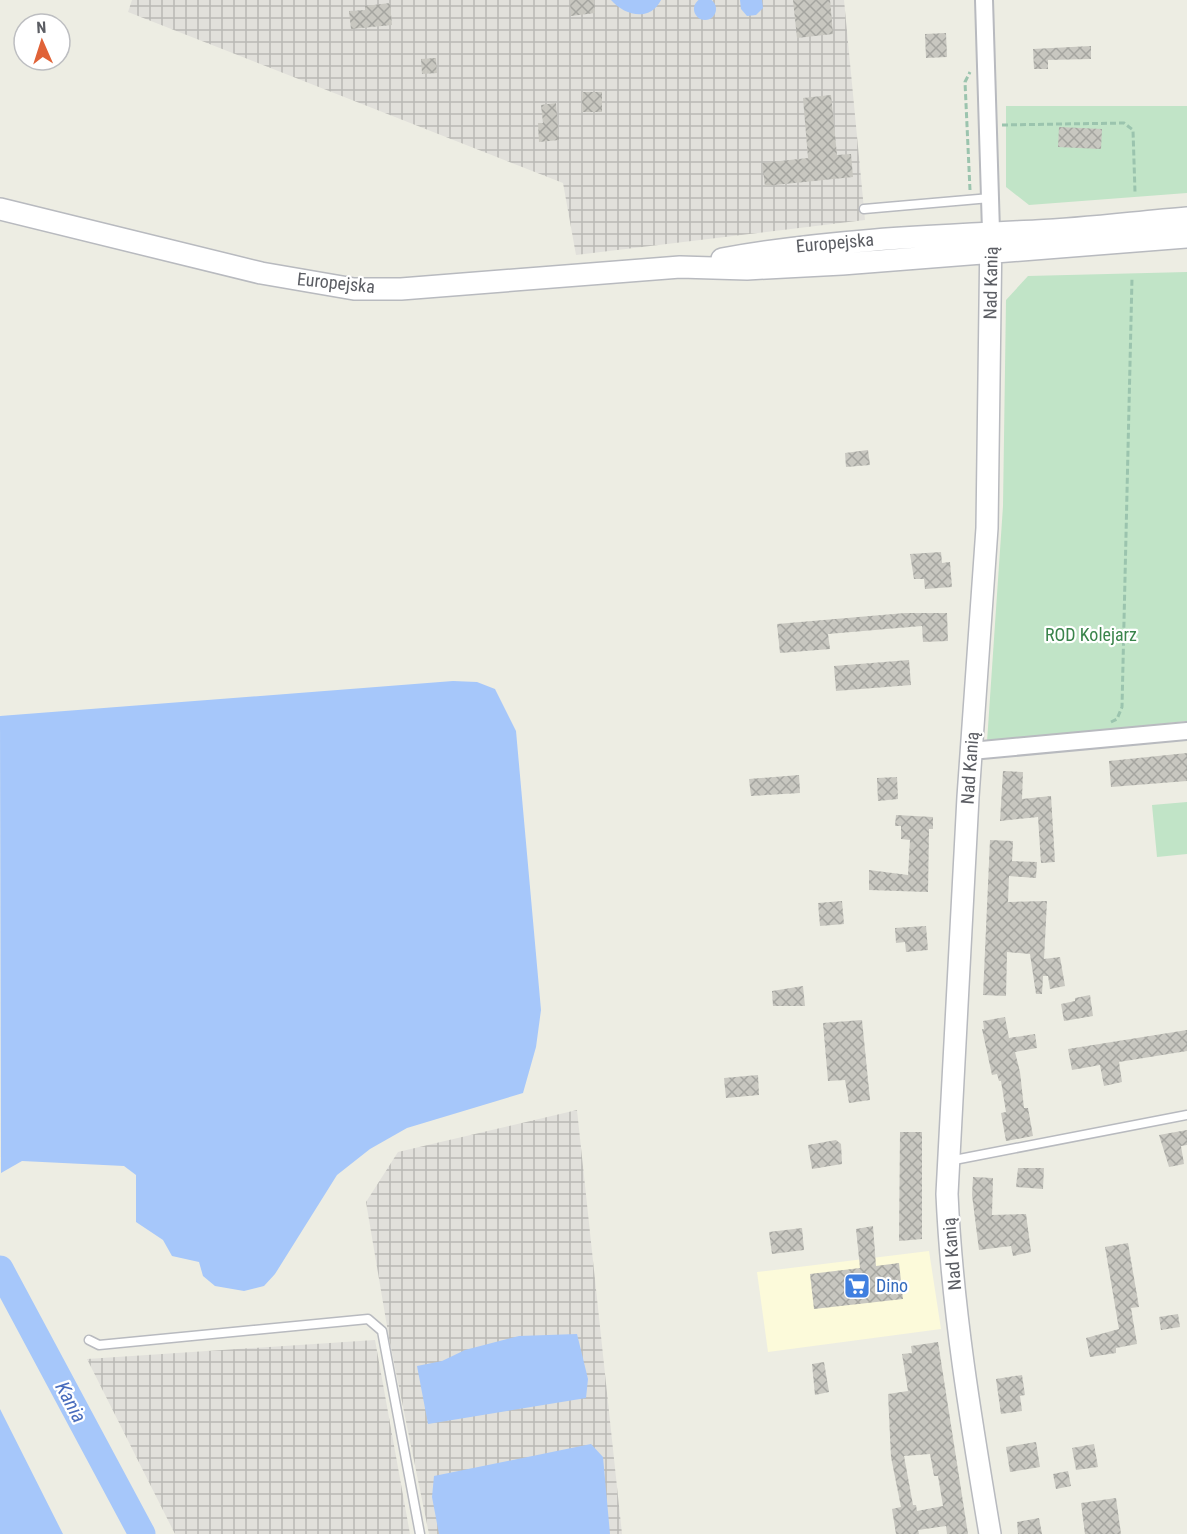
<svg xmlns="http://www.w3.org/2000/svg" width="1187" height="1534" viewBox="0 0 1187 1534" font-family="'Roboto Condensed',sans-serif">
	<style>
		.commercial { fill: #fcfada }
		.industrial { fill: url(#industrial-grid) }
		.garden { fill: #c1e4c7 }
		.water { fill: #a6c7fa }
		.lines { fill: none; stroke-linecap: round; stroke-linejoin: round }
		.river { stroke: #a6c7fa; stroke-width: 27 }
		.building { fill: url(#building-cross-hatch); fill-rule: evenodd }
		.service-casing { stroke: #b8babf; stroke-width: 11 }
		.minor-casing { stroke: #b8babf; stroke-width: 20 }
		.tertiary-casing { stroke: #b8babf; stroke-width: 24 }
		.path { stroke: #9bc4ae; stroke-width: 3; stroke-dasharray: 6 3; stroke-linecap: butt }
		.service { stroke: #fff; stroke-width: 8 }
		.minor { stroke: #fff; stroke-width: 16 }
		.tertiary { stroke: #fff; stroke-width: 21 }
		.labels { text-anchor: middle; stroke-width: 4.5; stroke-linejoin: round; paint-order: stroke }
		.street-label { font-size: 18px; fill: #5b5d63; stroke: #fff }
		.park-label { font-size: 18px; fill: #3a844b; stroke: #fff }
		.shop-label { font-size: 18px; fill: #366cbe; stroke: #fff; text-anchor: start }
		.water-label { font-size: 20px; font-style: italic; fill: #4a6dbd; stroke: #fff }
	</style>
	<defs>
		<pattern id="industrial-grid" width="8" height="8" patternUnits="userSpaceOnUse" patternTransform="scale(1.5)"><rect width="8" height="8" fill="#e1e0db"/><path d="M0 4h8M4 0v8" fill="none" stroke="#b9b9b5"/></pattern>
		<pattern id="building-cross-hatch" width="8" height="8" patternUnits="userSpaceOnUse" patternTransform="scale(1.5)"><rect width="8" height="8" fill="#c8c7c0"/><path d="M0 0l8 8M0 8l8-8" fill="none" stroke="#a5a5a0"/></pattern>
	</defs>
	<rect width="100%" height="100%" fill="#edede3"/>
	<path class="commercial" d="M929,1251L941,1329L768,1352L757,1272Z"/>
	<path class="industrial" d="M132,0H844L865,220L576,255L563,183L128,12Z
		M577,1110L622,1534H429L389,1338L366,1202L398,1152Z
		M375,1340L410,1534H175L87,1359Z"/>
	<path class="garden" d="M1006,106H1187V193L1029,205L1006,187Z
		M1187,272V721L987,742L1003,506L1006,300L1028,276Z
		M1187,802V854L1157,857L1152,805Z"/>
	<path class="water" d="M694 9a11 11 0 1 1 22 0a11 11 0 1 1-22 0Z
		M611,0H661C650,22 625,16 611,0Z
		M740,0H762L763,8L756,15L747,16L741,9Z
		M453,681L477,682L495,689L516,731L541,1010L536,1047L523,1093L407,1128L370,1149L337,1175L275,1274L264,1286L244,1291L215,1286L203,1276L199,1262L172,1256L163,1240L136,1222V1175L124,1166L22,1161L1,1173L0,716Z
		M577,1334L588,1379L586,1398L428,1424L417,1366L442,1361L465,1350L519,1336Z
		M0,1409L63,1534H0Z
		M591,1444L603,1457L610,1534H439L432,1497L434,1476Z"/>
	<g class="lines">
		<path class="river" d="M0,1269L142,1534"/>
	</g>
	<path class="building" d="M570,0H594L595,13L571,16Z
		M793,0H830L833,34L797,38Z
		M390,3L392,25L351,29L349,11L366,10L365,6Z
		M946,33L947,57L926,58L925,34Z
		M1091,46V59L1048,60V69H1034L1033,49Z
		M436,58L437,73L422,74L421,59Z
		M582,92H602V112H582Z
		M831,95L837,155L851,154L853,177L765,186L762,163L808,158L803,98Z
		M556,103L559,140L539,142L538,123H543L541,105Z
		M1059,127L1102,129L1101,149L1058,147Z
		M868,450L870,465L846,467L845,453Z
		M941,552L942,563L950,562L952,587L925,589L924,579H914L910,554Z
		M905,613H947L948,641L923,642L922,626L828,634L830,649L780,653L777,624Z
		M909,660L911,685L836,691L834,666Z
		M1187,753V781L1111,787L1109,761Z
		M1003,771L1023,772L1022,799L1051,796L1055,862L1041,863L1038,817L1000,821Z
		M799,775L800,793L751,796L749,779Z
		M897,777L898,799L878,801L877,778Z
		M896,815L933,817V829H929L928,892L869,890V870L908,875L910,840L901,839V826H895Z
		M990,840L1013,841L1012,861L1037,862L1036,878L1009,876L1008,902L1047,901L1044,959L1060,957L1065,986L1050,989L1048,976H1043L1042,994H1036L1030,954L1007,952L1006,996L983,995Z
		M842,901L844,924L820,926L818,903Z
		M926,926L928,950L906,952L905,942L896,943L895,928Z
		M803,986L805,1006H773L772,991Z
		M1090,995L1093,1016L1064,1021L1061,1004L1075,1001V998Z
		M1005,1017L1009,1038L1035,1034L1037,1048L1015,1052L1020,1072L1024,1108H1028L1033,1136L1006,1141L1001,1113L1006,1112L1001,1081H999L997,1074L992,1075L982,1029H984L983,1021Z
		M862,1020L870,1100L849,1103L845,1080L828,1081L823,1023Z
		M1187,1030V1051L1119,1062L1122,1082L1104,1086L1100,1065L1072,1070L1068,1049Z
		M758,1075L759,1095L726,1098L724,1078Z
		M1187,1130V1145L1181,1146L1184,1164L1169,1167L1159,1135Z
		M900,1132H922V1239L899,1241Z
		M836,1140L841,1144L842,1164L812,1169L808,1145Z
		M1018,1168H1044L1043,1189L1016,1187Z
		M973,1177L993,1178L992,1215L1026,1214L1031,1252L1013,1256L1011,1246L979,1250L972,1195Z
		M873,1226L876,1266L899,1263L903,1299L814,1309L810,1274L860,1268L856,1229Z
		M802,1228L804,1250L772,1254L769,1232Z
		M1128,1243L1139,1307L1131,1308L1137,1344L1116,1348V1353L1090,1357L1086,1338L1119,1329L1105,1247Z
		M1178,1314L1180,1327L1161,1330L1159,1317Z
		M938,1342L968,1534H947L946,1526L918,1530L919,1534H896L892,1509L901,1507L891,1457L888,1394L908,1391L902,1354L912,1353L911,1346ZM930,1454L934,1476H938L943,1506L917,1511L916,1505H913L904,1456Z
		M824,1362L829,1392L815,1395L812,1364Z
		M1022,1375L1025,1395L1020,1396L1022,1411L1001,1414L996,1379Z
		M1036,1442L1040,1467L1010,1472L1006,1447Z
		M1094,1444L1098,1467L1076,1470L1072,1448Z
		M1068,1471L1071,1486L1056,1489L1053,1474Z
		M1116,1498L1121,1534H1085L1081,1503Z
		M1039,1518L1042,1534H1018L1017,1522Z"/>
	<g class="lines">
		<defs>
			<path id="service" d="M864,209L990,198
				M949,1161L1187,1115
				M89,1340L99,1345L368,1319L382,1331L420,1534"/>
			<path id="minor" d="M984,0L991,231
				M971,751L1187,731"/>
			<path id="tertiary" d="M0,209L261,273L354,289H401L680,267L747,269L842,264L1187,237
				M722,259C827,240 930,236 1036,231C1086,229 1137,222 1187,218
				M990,1534C971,1421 952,1308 947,1194L968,797L987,528L991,231"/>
		</defs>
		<use href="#service" class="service-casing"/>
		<use href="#minor" class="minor-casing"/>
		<use href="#tertiary" class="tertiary-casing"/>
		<path class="path" d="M1002,125L1124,123L1133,130L1135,192
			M970,190L965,82L970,72
			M1111,722L1117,719L1122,707L1132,278"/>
		<use href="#service" class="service"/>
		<use href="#minor" class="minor"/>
		<use href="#tertiary" class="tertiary"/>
	</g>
	<defs>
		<symbol id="supermarket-square" viewBox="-11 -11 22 22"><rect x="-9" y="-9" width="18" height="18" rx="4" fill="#3f7fe0" stroke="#fff"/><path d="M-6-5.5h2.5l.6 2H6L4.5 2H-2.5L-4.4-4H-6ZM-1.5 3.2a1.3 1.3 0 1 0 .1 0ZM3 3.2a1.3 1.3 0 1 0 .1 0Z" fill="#fff"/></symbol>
	</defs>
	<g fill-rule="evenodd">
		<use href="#supermarket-square" x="842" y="1271" width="30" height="30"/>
	</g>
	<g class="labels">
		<g class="street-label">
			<text transform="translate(835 243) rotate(-5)" y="6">Europejska</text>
			<text transform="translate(336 283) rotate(6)" y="6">Europejska</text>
			<text transform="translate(991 283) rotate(-89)" y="6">Nad Kanią</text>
			<text transform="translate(970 768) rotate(-86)" y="6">Nad Kanią</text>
			<text transform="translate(952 1254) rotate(-95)" y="6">Nad Kanią</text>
		</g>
		<g class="park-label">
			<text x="1091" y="641">ROD Kolejarz</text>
		</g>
		<g class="shop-label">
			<text x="876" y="1292">Dino</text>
		</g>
		<g class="water-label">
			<text transform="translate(71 1402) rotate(62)" y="7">Kania</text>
		</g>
	</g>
	<g transform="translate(42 42) rotate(357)"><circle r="28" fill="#ffffff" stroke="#bdbec1" stroke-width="1.5"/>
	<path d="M0-4.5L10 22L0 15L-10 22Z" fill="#e06237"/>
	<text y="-9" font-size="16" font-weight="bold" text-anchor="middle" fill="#5b5d63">N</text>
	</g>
</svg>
